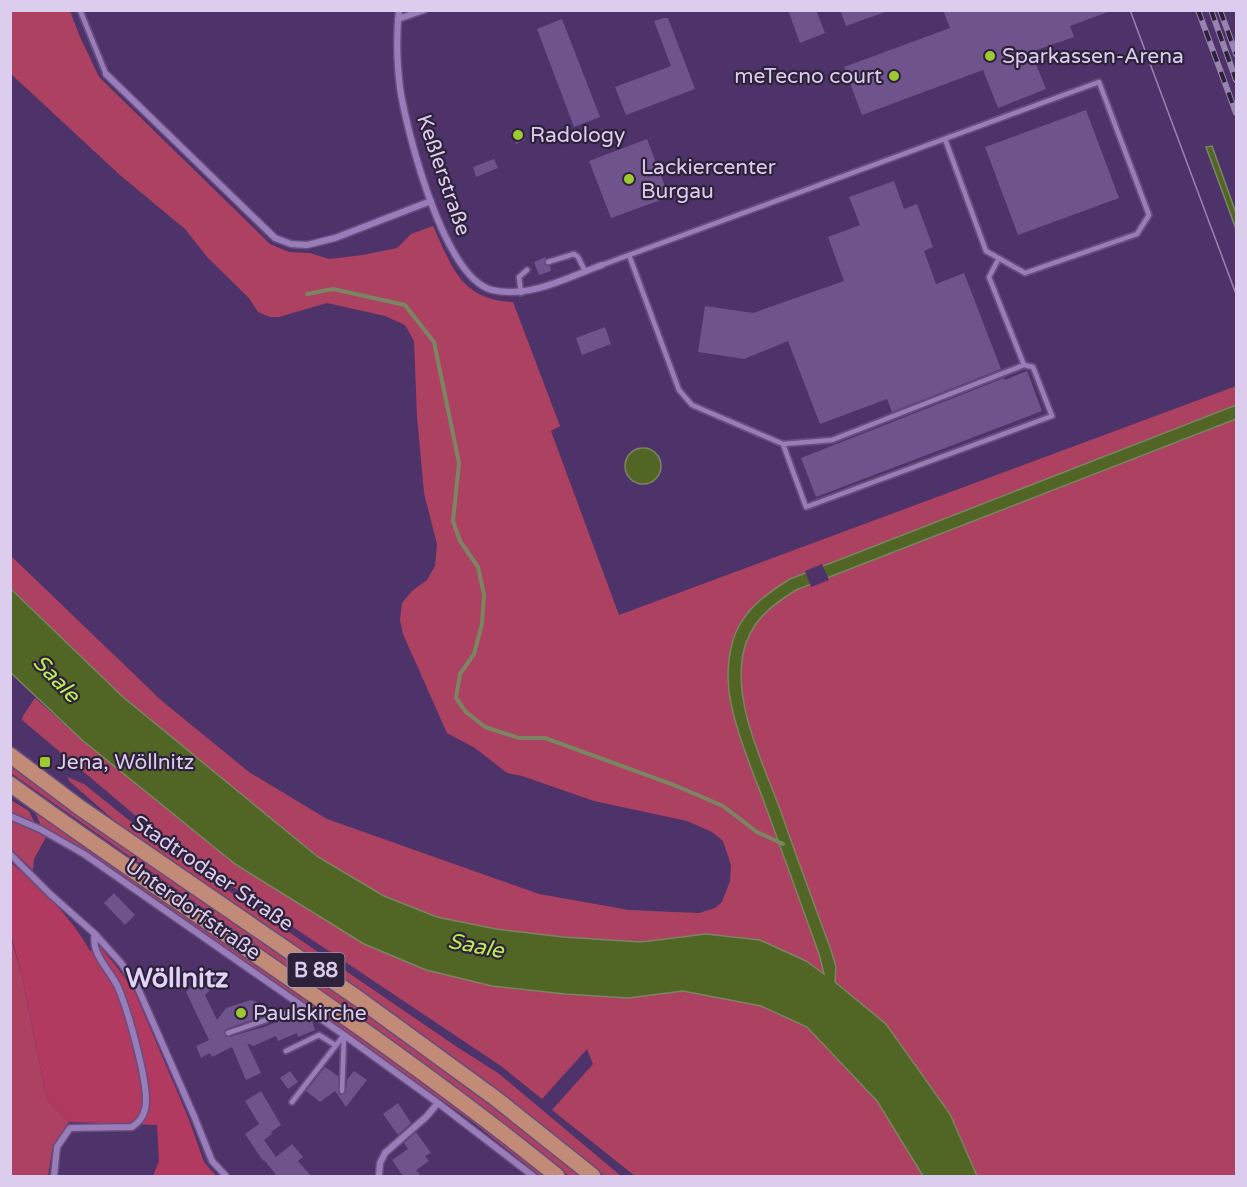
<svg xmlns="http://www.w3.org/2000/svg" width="1247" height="1187" viewBox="0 0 1247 1187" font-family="'Varela Round',sans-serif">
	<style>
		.green { fill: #ac4161 }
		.forest { fill: #b2395f }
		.water { fill: #516625; stroke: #7b8561; stroke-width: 1.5 }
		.pier { fill: #4e336a }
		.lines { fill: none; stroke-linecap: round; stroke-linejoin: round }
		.stream { stroke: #7b8561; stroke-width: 4 }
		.building { fill: #6f538d }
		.service-casing { stroke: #664e7d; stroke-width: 8 }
		.minor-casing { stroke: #664e7d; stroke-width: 9 }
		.primary-casing { stroke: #664e7d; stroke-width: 18 }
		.service { stroke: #997cba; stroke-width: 4.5 }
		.minor { stroke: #997cba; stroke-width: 6 }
		.primary { stroke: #c18b77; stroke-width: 15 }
		.tram { stroke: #9984b0; stroke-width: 1.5 }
		.rail-casing { stroke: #9984b0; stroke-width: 6 }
		.rail { stroke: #2e223b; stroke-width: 4; stroke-dasharray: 11; stroke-linecap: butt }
		.poi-dot { fill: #9dca30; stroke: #2e223b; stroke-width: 2 }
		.labels { text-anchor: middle; stroke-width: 4.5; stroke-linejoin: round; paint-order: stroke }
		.shield { fill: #2e223b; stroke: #a89ab8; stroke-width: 1.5 }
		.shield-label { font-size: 20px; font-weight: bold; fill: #dccdee }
		.poi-label { font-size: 21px; fill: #dccdee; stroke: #2e223b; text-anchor: start }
		.street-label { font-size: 21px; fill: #dccdee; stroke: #2e223b }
		.water-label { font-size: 22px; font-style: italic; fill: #bdee51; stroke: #2e223b }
		.district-label { font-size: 27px; font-weight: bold; fill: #e3d2fa; stroke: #2e223b }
	</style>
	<rect width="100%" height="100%" fill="#4e336a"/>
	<path class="green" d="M11,11H70L80,37L99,77L270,244L289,252L310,253L329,259L363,255L397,248L411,234L433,226C452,267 461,300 513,302L560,426L551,431L619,615L1236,386V405L791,579L735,634L731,651L728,685L731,703L748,758L819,954L824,974L806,961L706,934L641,942L563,937L496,929L437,917L384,896L318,857L123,697L11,588L10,555L162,701L249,772L327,819L539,894L629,910L699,913L715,908L722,902L730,881L731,865L723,841L712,832L687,821L594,801L522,776L507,773L475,748L447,733L403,634L400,620L402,603L412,591L427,580L435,566L437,544L424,493L417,416L414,341L405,325L385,316L327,303L279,317H270L258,312L249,298L208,258L185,229L121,176L11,74Z
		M1236,419V1176H977L950,1114L886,1024L835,982L836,967C818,917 800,867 782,816C765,769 733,704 743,654C749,623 770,606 796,590Z
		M35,698L82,740L364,944L426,970L492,986L565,994L628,998L683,991L761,1006L807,1027L877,1101L923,1176H635L552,1110L593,1064L587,1049L542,1099L501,1066L230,885L136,816L22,720L23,716Z
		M11,765C151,870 299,964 440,1068C487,1103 536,1138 580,1176H569L523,1138L408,1052L11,773Z
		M68,777L84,784L130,821L226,889L457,1047L498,1073L621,1176H605L473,1071L355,986L116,822L69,781Z
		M11,800L29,811L35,824L11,812Z
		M30,806L435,1091L546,1176H540L474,1123L433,1094L133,883L76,845L41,826L35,812Z
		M10,819L46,837L34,859L33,870L11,849Z
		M10,935L22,976L47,1100L69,1122L53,1146L48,1176H11Z"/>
	<path class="forest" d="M11,863C39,885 73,919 90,951L100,946L133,988L188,1117L204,1162L216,1176H153L159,1161L157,1125L69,1122L47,1100L22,976L11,935Z"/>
	<path class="water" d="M1212,146L1236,213V229L1206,147Z
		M1236,405V419L796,590C770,606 749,623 743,654C733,705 764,765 781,812C797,858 814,904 831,950L836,967L835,982L886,1024L950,1114L977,1176H923L877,1101L807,1027L761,1006L683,991L628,998L565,994L492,986L426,970L364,944L235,864L82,740L10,672V588L123,697L318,857L384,896L437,917L496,929L563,937L641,942L706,934L760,940L806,961L824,974L819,954C800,902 782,851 763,799C751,768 738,736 731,704C726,681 727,654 736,632C747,607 768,593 790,579Z
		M625 466a18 18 0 1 1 36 0a18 18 0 1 1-36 0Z"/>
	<path class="pier" d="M822,564L829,580L811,587L805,571Z"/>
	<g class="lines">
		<path class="stream" d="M307,294L333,289L405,305L434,342L459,463L453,521L460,541L478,567L484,595L482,624L474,654L460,674L456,698L466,712L485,727L519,738H545L674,785L723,806L757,832L783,844"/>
	</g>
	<path class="building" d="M788,10H816L825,33L800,43Z
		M840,10H885V12L846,26Z
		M943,10H1108V12L1070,26L1074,37L1031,52L1046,89L998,108L983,70L862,115L844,67L950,28Z
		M664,18H668L695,89L626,115L615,87L671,66L654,21Z
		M562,19L600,117L574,127L537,29Z
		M1086,110L1119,198L1018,235L985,147Z
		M520,128L525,140L516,144L511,131Z
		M647,139L669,197L611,218L589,161Z
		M494,159L498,168L476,177L473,167Z
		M894,181L904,209L917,204L933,247L924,251L936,284L964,273L1001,369L892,412L887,399L820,424L788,341L744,359L698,352L705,306L753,313L844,281L828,237L860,225L849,197Z
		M546,257L544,264L550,266L551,271L539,275L534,262Z
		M605,327L611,344L582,355L576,338Z
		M1027,371L1042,411L816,497L801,458L1004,378L1005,380Z
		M114,893L135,915L125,925L104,903Z
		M180,965L190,981L178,989L168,973Z
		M208,969L220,980L205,995L217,1020L226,1008L251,1000L257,1002L261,1017L226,1029L224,1033L226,1037H229L264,1027L289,1017L290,1021L306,1015L311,1018L315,1030L298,1037L297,1033L278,1041L276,1036L253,1046L247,1043L261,1073L246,1080L232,1047L212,1057L210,1053L201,1058L196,1046L209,1040L186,992Z
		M325,1067L338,1076V1091L340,1095L346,1093L347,1080L354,1071L367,1080L346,1107L335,1091L320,1102L306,1091Z
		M290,1071L298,1082L288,1089L280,1078Z
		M261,1091L281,1125L271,1132L272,1134L264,1140L276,1157L292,1144L303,1157L298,1161L311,1176H277L264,1160L263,1161L245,1134L259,1124L245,1101Z
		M398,1103L411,1123L398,1135L383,1114Z
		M416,1132L431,1153L425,1156L429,1161L416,1170L421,1176H403L392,1160L408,1149L404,1143Z"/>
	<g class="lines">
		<defs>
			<path id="service" d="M80,10L106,74
				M629,255L679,390L692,405L783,444L832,440L1024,365L989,277L999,258
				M548,262L574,254L578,257L585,271
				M602,265L1099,82L1149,215L1137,234L1025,273L986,251L945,139
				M521,293L519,277L527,270
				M783,444L806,507L1052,416L1033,367L1024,365
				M228,1033L304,1007
				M286,1051L319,1035L335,1045
				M342,1091L344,1036
				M292,1102L344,1035"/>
			<path id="minor" d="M399,10C396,36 397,63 400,88C407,133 444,278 492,290C529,299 568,277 602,265
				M398,19L424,10
				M106,74L275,238L291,244L307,245L335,238L431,201
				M10,816L40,829L84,854L344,1035L438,1103
				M10,854L49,893L95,934L121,963L137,986L194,1116L212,1161L226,1176
				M54,1176L57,1147L70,1128L132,1127C139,1122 143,1118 145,1109C151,1089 127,1008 118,987C110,970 90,953 95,934
				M379,1176L380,1163L385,1153L426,1117L438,1103L533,1176"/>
			<path id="primary" d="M10,755L79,807L359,999L495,1098L593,1176
				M10,784C192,916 383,1034 557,1176"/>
		</defs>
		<use href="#service" class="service-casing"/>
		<use href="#minor" class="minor-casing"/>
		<use href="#primary" class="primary-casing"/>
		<use href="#service" class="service"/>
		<use href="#minor" class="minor"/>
		<use href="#primary" class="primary"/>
		<path class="tram" d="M1130,10L1236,294"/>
		<defs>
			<path id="rail" d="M1198,10L1236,113
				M1211,10L1236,80
				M1220,10L1236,54"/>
		</defs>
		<use href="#rail" class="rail-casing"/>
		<use href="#rail" class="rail"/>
	</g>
	<g class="poi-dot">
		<circle cx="990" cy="56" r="6"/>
		<circle cx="894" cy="76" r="6"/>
		<circle cx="518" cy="135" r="6"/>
		<circle cx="629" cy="179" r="6"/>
		<rect x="39" y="756" width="12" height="12" rx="3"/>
		<circle cx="241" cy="1013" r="6"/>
	</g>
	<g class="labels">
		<rect class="shield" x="287.5" y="953" width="57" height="34" rx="4.5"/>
		<g class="shield-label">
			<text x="316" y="977">B 88</text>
		</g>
		<g class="poi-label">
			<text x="1002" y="63">Sparkassen-Arena</text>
			<text x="882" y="83" text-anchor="end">meTecno court</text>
			<text x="530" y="142">Radology</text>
			<text x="641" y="174">Lackiercenter<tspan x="641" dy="24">Burgau</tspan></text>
			<text x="57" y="769">Jena, Wöllnitz</text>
			<text x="253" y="1020">Paulskirche</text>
		</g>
		<g class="street-label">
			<text transform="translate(444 175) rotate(71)" y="7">Keßlerstraße</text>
			<text transform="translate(213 873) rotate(34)" y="7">Stadtrodaer Straße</text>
			<text transform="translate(193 909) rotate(35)" y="7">Unterdorfstraße</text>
		</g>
		<g class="water-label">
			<text transform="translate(57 678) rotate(46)" y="8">Saale</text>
			<text transform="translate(476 945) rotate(11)" y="8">Saale</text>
		</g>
		<g class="district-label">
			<text x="177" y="987">Wöllnitz</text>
		</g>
	</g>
	<rect width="1247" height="1187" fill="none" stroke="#dccdee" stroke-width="24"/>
</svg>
